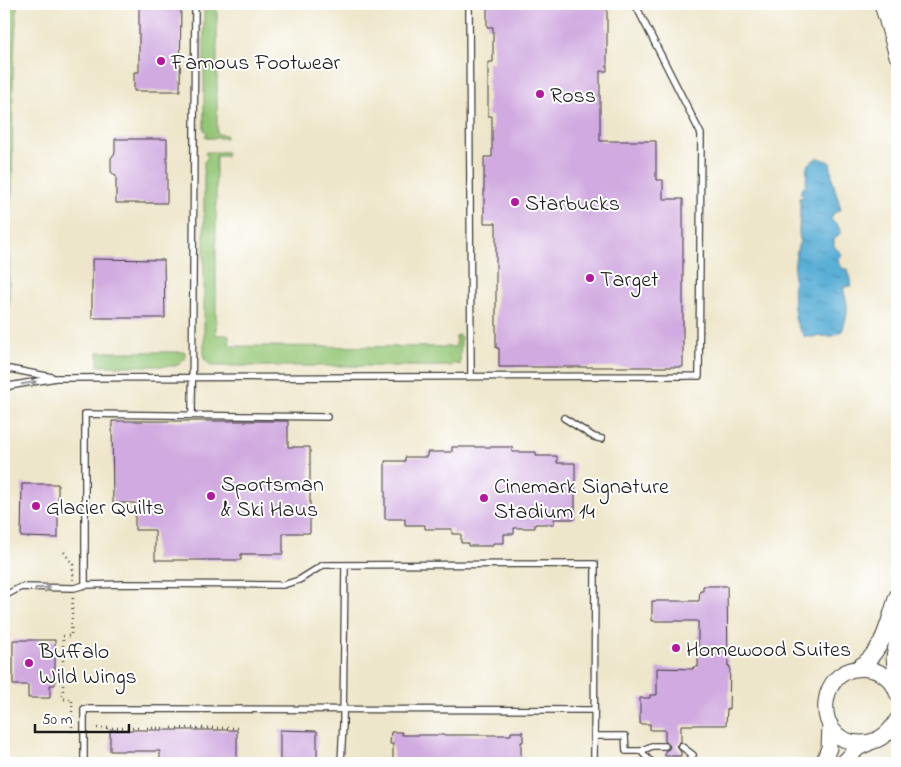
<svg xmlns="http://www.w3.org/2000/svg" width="901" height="767" viewBox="0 0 901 767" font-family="'Indie Flower',sans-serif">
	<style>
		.grass { fill: #94c676; stroke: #587149 }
		.water { fill: url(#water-ripples); stroke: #3b6679 }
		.building { fill: #d0aae0 }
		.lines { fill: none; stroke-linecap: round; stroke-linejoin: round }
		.service-casing { stroke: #3c3a36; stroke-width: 8 }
		.secondary-casing { stroke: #3c3a36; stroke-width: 17 }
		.path { stroke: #3c3a36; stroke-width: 2.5; stroke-dasharray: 1 4; stroke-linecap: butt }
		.service { stroke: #fff; stroke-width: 5.5 }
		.secondary { stroke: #fff; stroke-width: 15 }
		.oneway { stroke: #999 }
		.poi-dot { fill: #b5179e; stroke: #fff; stroke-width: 2 }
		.labels { text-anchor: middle; stroke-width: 4; stroke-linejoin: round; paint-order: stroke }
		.poi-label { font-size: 22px; fill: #1c1c1c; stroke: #fff; text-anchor: start }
	</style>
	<defs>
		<pattern id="water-ripples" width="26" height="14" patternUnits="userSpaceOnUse" patternTransform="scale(1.25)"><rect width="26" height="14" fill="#5aafd6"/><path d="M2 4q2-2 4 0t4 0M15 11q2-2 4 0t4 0" fill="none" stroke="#4a8ead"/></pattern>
	</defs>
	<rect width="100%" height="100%" fill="#fff"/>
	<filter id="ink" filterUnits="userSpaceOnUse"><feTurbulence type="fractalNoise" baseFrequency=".02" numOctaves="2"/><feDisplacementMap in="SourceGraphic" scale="10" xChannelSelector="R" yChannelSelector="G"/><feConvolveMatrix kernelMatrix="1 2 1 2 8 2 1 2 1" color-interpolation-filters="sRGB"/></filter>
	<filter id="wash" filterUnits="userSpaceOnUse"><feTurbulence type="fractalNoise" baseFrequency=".0096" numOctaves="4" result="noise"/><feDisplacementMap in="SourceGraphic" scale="20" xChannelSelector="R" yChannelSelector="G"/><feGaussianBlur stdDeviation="1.12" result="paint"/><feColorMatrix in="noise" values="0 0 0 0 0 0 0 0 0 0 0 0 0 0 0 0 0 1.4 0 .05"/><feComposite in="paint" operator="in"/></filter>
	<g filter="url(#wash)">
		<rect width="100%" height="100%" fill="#eee6ca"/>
		<path class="grass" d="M5,4H17L13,73L12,193L9,205V345L4,357V116L7,90Z
			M204,4H217V134L226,135V138H208L205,136L207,133L204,130Z
			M206,152H226L227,153L226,156H216V335H229L230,346L456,347V336L459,335L461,337L460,365L455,363L451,366H211L204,359V162L208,157L205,153Z
			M98,352H185V360H182L179,364L175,366H98Z"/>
		<path class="water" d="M817,157L830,162L833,182L841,209L833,214L831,220L837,224L841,232L834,240V246L842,254L838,261L843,269H848L851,286L844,287C843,292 845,294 846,299C849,311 846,320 842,331L833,336L805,337C800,331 796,325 795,316C792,301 793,253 800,241C797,227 802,213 799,198L804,197L800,192L806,184L807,166Z"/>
		<g id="blocks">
			<path class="building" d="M139,4H181L180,91H134V72H139Z
				M487,4H607V71H600V141H656V180H663V199H683V367H499V348H496V223H484V157H492V116H488V62H493V27H487Z
				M115,139H167V203H116V176L111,172V158L115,153Z
				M92,259L164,260L165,318H92Z
				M112,421H288V447H310V533H283V554H241V560H155V530H135V503H113Z
				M452,447H512V452H536V456H557V463H575V519H554V524H535V528H514V534H504V543H493V546H468V543H461V534H452V529H425V525H405V519H385V461H405V457H427V452H452Z
				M22,484H58V538L21,537Z
				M703,586H727L728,666H730L729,709H727L726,725H681V741L676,746L681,752V756H665V751L669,749L670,746L665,741V730H650V724H640V698H650V695H657V668L693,669V667H698V621H652V601H699L700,591H703Z
				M13,640H55V685H50V698H28V685H13Z
				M110,730H237V763H160V751H110Z
				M280,730L317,731V763H280Z
				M391,732H402V735H511V732H523V742H521V763H393V744H390Z"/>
		</g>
	</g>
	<g filter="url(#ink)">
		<use href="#blocks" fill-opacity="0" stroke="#3c3a36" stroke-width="1"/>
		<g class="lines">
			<defs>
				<path id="service" d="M469,4L471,376
					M4,368L52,377
					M4,391L9,386L56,378L699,376L701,134L635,4
					M192,414L195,4
					M564,418L594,437L602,439
					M85,585V414L327,417
					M4,596L21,587L74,588L85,585L124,584L283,585L299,580L323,565L595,564L594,763
					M594,736H625L626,751H641L648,759L654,763
					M886,737H897
					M681,746L693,755L687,763
					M641,751L652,746H665
					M84,763V709L594,710
					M341,763L343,724L345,565"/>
				<path id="secondary" d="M882,4L897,56
					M856,669C884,653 887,625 897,596
					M897,689L894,657L897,641
					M897,693C894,682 884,673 873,670C817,656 808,743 861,743C878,743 889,734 897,720
					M823,763L829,748L830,724
					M843,763L858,748L869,743"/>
			</defs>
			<use href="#service" class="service-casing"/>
			<use href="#secondary" class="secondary-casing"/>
			<path class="path" d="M4,87V92
				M64,552L73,565V580
				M97,728H239
				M72,732V699H63V636H71L73,595"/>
			<use href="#service" class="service"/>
			<use href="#secondary" class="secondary"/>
		</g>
		<defs><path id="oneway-shaft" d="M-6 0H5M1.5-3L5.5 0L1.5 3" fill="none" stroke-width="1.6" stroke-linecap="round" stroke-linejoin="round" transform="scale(1.25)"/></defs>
		<g class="oneway">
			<use href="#oneway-shaft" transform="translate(29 383) rotate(-10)"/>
			<use href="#oneway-shaft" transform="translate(43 588)"/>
		</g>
	</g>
	<g class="poi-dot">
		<circle cx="161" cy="61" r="5"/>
		<circle cx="540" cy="94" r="5"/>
		<circle cx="515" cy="202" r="5"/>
		<circle cx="590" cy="278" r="5"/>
		<circle cx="211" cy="496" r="5"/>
		<circle cx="484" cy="498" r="5"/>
		<circle cx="36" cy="506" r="5"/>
		<circle cx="676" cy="648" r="5"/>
		<circle cx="29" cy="663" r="5"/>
	</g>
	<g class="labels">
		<g class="poi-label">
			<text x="171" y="69">Famous Footwear</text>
			<text x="550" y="102">Ross</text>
			<text x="525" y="210">Starbucks</text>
			<text x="600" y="286">Target</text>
			<text x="221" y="491">Sportsman<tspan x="221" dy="25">&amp; Ski Haus</tspan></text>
			<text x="494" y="493">Cinemark Signature<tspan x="494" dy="25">Stadium 14</tspan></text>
			<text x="46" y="514">Glacier Quilts</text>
			<text x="686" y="656">Homewood Suites</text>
			<text x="39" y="658">Buffalo<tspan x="39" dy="25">Wild Wings</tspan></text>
		</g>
	</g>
	<rect width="901" height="767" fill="none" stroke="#fff" stroke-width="20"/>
	<path d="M35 724v8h94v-8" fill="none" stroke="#1c1c1c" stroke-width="2.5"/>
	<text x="42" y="724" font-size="15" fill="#1c1c1c" stroke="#ffffff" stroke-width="4" paint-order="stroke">50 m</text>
</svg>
